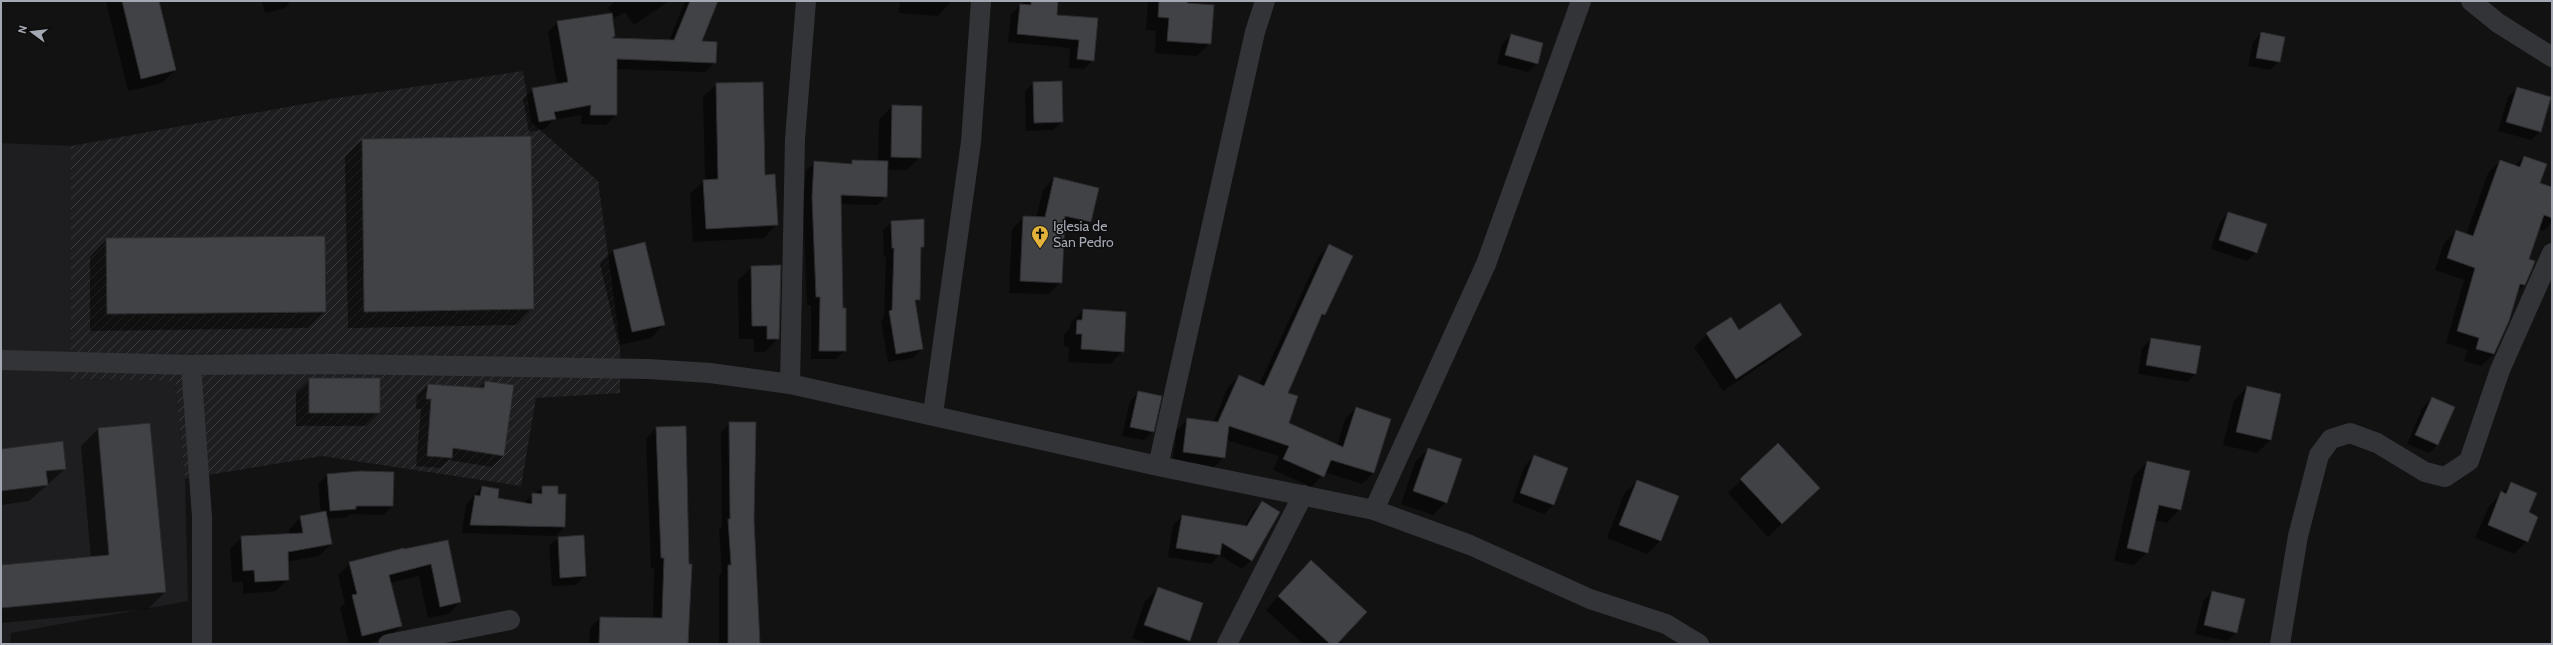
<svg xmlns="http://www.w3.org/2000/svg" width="2553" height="645" viewBox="0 0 2553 645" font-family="Cabin,sans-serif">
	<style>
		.built { fill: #1e1e20 }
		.industrial { fill: url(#industrial-furrows) }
		.shadow { fill: #0007 }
		.building { fill: #414246; stroke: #2c2c2f }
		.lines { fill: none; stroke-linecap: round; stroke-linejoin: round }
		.street { stroke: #333438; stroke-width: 20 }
		.labels { text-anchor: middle; stroke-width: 3; stroke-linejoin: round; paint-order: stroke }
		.poi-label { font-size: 14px; fill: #a4a8b3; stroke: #0d0d0e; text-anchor: start }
	</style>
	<defs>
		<pattern id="industrial-furrows" width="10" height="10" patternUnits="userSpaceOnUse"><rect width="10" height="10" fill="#1e1e20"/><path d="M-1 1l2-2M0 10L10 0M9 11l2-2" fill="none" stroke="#3c3c3e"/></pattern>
	</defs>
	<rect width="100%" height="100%" fill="#121213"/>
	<path class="built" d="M1,143L71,146V379L175,381L185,479L188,601L11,633L10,644H1Z"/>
	<path class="industrial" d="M523,71L531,122L598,181L620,342V393L536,398L521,486L322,456L185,479L175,381L71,379V146L337,98Z"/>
	<path class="shadow" d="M106,1H158L175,70L162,83L128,91Z
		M262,1H288L289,4L285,8L265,13Z
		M615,1H669L634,25L625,12L615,18L608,8Z
		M685,1H717L701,42L715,62L705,72L616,69V115L606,125L581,124V115L553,120L545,129L529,132L523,99L533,89L557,85L548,32L558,22L610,39L669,41Z
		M900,1H951L938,16L899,13Z
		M1025,1H1057L1056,16L1096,19L1093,60L1084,69L1069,68L1070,48L1008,42L1011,14Z
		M1148,1H1197L1210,43L1197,56L1155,53L1156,31L1146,30Z
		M2261,33L2279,61L2270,70L2248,66L2253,42Z
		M1511,35L1537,63L1528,72L1497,64L1502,44Z
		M1033,83L1062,122L1053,130L1026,131L1025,92Z
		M717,84L764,176L777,224L764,238L693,242L690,194L705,180L703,97Z
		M2517,88L2540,132L2531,140L2498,131L2508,97Z
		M892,106L920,157L907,170H887L886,196L877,205L840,204L845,350L836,359H811V305H807L803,207L806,171L815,162L849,165L853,161L878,162L879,120Z
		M362,140L533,308L516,325L348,328L345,157Z
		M2524,157L2539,184L2552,188V222L2543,231L2538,229L2527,260L2524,285L2517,292L2494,354L2481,366L2464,361L2468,350L2446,343L2464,280L2435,270L2444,243L2457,231L2466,235L2488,173L2500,161L2514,166Z
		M1054,178L1090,222L1078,233L1063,230L1061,282L1049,294L1009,293L1012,229L1024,217L1036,218L1043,190Z
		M2228,213L2256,252L2247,261L2211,249L2220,222Z
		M892,222L923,247L920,250L919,300L914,304L922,349L913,358L888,362L881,321L884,317L886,256L884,257L883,230Z
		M107,239L325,311L308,328L90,331V257Z
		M1330,245L1325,314L1318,321L1286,394L1288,424L1337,446L1345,419L1356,408L1390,419L1373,473L1362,484L1325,472L1312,487L1273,470L1279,456L1226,440L1224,457L1213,468L1172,463L1177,430L1188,419L1213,423L1228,387L1239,376L1259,385L1319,256Z
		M614,250L664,324L651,338L619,345L600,264Z
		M752,267L778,338L765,352H754V339H739L738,280Z
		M1083,310L1123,351L1110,364L1068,362L1069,347L1064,346V334L1070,328V324Z
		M1739,331L1800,335L1787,348L1723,391L1694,347L1707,334Z
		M2151,339L2196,373L2187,382L2138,374L2142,348Z
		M310,379L379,413L366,426H296V392Z
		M485,382L503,456L492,467L449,460L440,468L416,466L421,409H416L417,396L428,385L478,389Z
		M2247,387L2280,395L2270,440L2257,453L2223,445L2234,400Z
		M1139,392L1153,431L1144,440L1122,436L1130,401Z
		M2432,398L2438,444L2429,453L2407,444L2423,407Z
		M730,423L753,520L759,644H719V575L722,572L719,529L722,527L721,432Z
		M656,428L687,644H589L590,628L600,618L653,619L654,568H651L646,439Z
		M98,429L165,592L148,609L1,623V566L91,558L81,446Z
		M1778,444L1806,501L1768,537L1728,493Z
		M1428,449L1446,502L1433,515L1401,504L1415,462Z
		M1,450L65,469L29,501L1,505Z
		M1534,456L1567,469L1553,505L1544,514L1512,502L1525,465Z
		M2147,462L2180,509L2167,523L2154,520L2147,552L2134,565L2114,561L2134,475Z
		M360,472L392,506L383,515L350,514L347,517L326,519L331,544L319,556L287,562L288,579L276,591L243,594V582H232L230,549L242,537L290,534L289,529L301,517L321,513L318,484L327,475Z
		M1637,481L1660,541L1647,554L1607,538L1624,494Z
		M2512,483L2527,513V541L2514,554L2475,538L2489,506Z
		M482,487L497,499L523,503L543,487L557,495L564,527L556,536L462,533L466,505Z
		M1262,502L1251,560L1242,569L1219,555L1211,564L1168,557L1173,525L1182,516L1244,527L1253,511Z
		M558,538L585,576L576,585L552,586L549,546Z
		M447,541L460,602L448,614L428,618L419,576L390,583L401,626L389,638L365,644H349L340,608L345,603L338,575L350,563Z
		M1298,574L1336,644H1300L1301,642L1266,610Z
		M1158,588L1189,641L1186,644H1148L1132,638L1145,601Z
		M2212,592L2236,633L2227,641L2195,634L2203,601Z"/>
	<path class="building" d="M122,1H159L176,70L141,79Z
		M690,1H718L702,41L717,42L716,63L617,59V115H590L591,105L554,112L556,119L539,122L532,88L568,82L557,21L612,13L615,36L612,38L674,40Z
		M1031,1H1058L1057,15L1098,18L1094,61L1077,59L1079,40L1017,34L1020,4L1031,5Z
		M1159,1H1188L1187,3L1214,5L1211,44L1167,41L1169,18L1158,17Z
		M2261,32L2285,37L2280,62L2256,58Z
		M1511,34L1543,43L1538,64L1505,55Z
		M1062,81L1063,122L1034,123L1033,82Z
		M763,82L765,175L775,174L778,225L706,229L703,180L718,179L716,83Z
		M2517,87L2551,97L2541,132L2506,122Z
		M892,105L922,106L921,158L891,157Z
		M531,136L534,309L364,312L362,139Z
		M2524,156L2547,164L2540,183L2552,187V218L2544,215L2529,259L2535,261L2532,269L2525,285L2520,284L2509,321L2494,354L2476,349L2479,338L2457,331L2475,268L2447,258L2456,230L2473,236L2500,160L2520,167Z
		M852,160L888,161L887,197L841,195L843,308H846V351H819L820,297H816L812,197L814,161L852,164Z
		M1054,177L1099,188L1091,222L1065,216L1062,283L1020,281L1023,216L1045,217Z
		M2228,212L2267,224L2257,253L2219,240Z
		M924,219V247H921L920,300H915L923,349L896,354L889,311L892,310L894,248H892L891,221Z
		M325,236L326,312L107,314L106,238Z
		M645,242L665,325L632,332L613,250Z
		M1329,244L1353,256L1325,315L1322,314L1288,393L1298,396L1289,423L1343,447L1356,407L1391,419L1374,473L1331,460L1324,477L1283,459L1289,446L1229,426L1225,458L1183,452L1187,418L1218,422L1239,375L1264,386Z
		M781,265L779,339H767V326H752L751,266Z
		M1780,303L1802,335L1736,379L1706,333L1731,317L1739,330Z
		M1083,309L1126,312L1124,352L1081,349L1082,334H1076L1077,320H1082Z
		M2151,338L2201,346L2196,374L2146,365Z
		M309,378H380V413H309Z
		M485,381L514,385L504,456L453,448L452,458L427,456L431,399H426L428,384L484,388Z
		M2247,386L2281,394L2271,440L2236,432Z
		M1138,391L1162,396L1154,432L1130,427Z
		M2432,397L2455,407L2438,445L2415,435Z
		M729,422H756L754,520L760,644H728V565H731L728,519H730Z
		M150,423L166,592L1,608V565L109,555L98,428Z
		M686,426L689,564H692L688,644H599L600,617L662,618L664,558H661L656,427Z
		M63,441L66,469L46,471L48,485L1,491V449Z
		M1778,443L1820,488L1782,524L1740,479Z
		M1428,448L1462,459L1447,503L1413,491Z
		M1534,455L1568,468L1554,505L1520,493Z
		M2147,461L2190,471L2181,510L2159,505L2148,553L2127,548Z
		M360,471L394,472L393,506H356V509L330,511L327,474Z
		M1637,480L1679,496L1661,541L1619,525Z
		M2511,482L2537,493L2529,512L2538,517L2528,542L2488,525L2501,491L2506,494Z
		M482,486L499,489L498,498L532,504V493L542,494V486H558V494H566L565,527L470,525L475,495L480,496Z
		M1262,501L1280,512L1252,561L1222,543L1220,555L1176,548L1182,515L1247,526Z
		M326,511L332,544L288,552L289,580L255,582L254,570L243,571L241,536L303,533L300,516Z
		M584,535L586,576L560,578L558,537Z
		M448,540L461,602L440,607L431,564L389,575L402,626L362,636L352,595L357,594L349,562L404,548V549Z
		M1311,560L1367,612L1337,644H1330L1278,596Z
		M1158,587L1203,603L1190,641L1144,625Z
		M2212,591L2245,599L2237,633L2204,625Z"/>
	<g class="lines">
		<path class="street" d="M2471,1L2498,23L2552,57
			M1,360L191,365L332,364L648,369L710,373L790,384L1158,466L1374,510L1470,545L1590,599L1666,624L1699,644
			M191,365L202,517V644
			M790,384L795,139L806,1
			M933,414L971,142L981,1
			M1158,466L1255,32L1265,1
			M1374,510L1486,264L1581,1
			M388,644L510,620
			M1227,644L1303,495
			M2280,644L2298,536L2319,455L2331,439L2350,433L2377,443L2425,472L2445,477L2469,461L2500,370L2552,253"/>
	</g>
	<defs>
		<symbol id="church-pin" viewBox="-11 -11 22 30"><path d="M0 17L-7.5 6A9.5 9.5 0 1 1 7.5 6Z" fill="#e3b23b" stroke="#0d0d0e"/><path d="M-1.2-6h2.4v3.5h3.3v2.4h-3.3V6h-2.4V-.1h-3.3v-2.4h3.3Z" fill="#111"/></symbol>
	</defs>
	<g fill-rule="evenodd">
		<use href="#church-pin" x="1030" y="224" width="20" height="27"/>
	</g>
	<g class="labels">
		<g class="poi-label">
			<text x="1053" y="231">Iglesia de<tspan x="1053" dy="16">San Pedro</tspan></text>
		</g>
	</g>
	<rect width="2553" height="645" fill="none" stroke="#a4a8b3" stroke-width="4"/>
	<g transform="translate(32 32) rotate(285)" stroke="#0d0d0e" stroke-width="3" paint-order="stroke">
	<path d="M0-3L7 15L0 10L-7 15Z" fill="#a4a8b3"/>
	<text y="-6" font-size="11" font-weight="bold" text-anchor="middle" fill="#a4a8b3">N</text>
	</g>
</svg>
